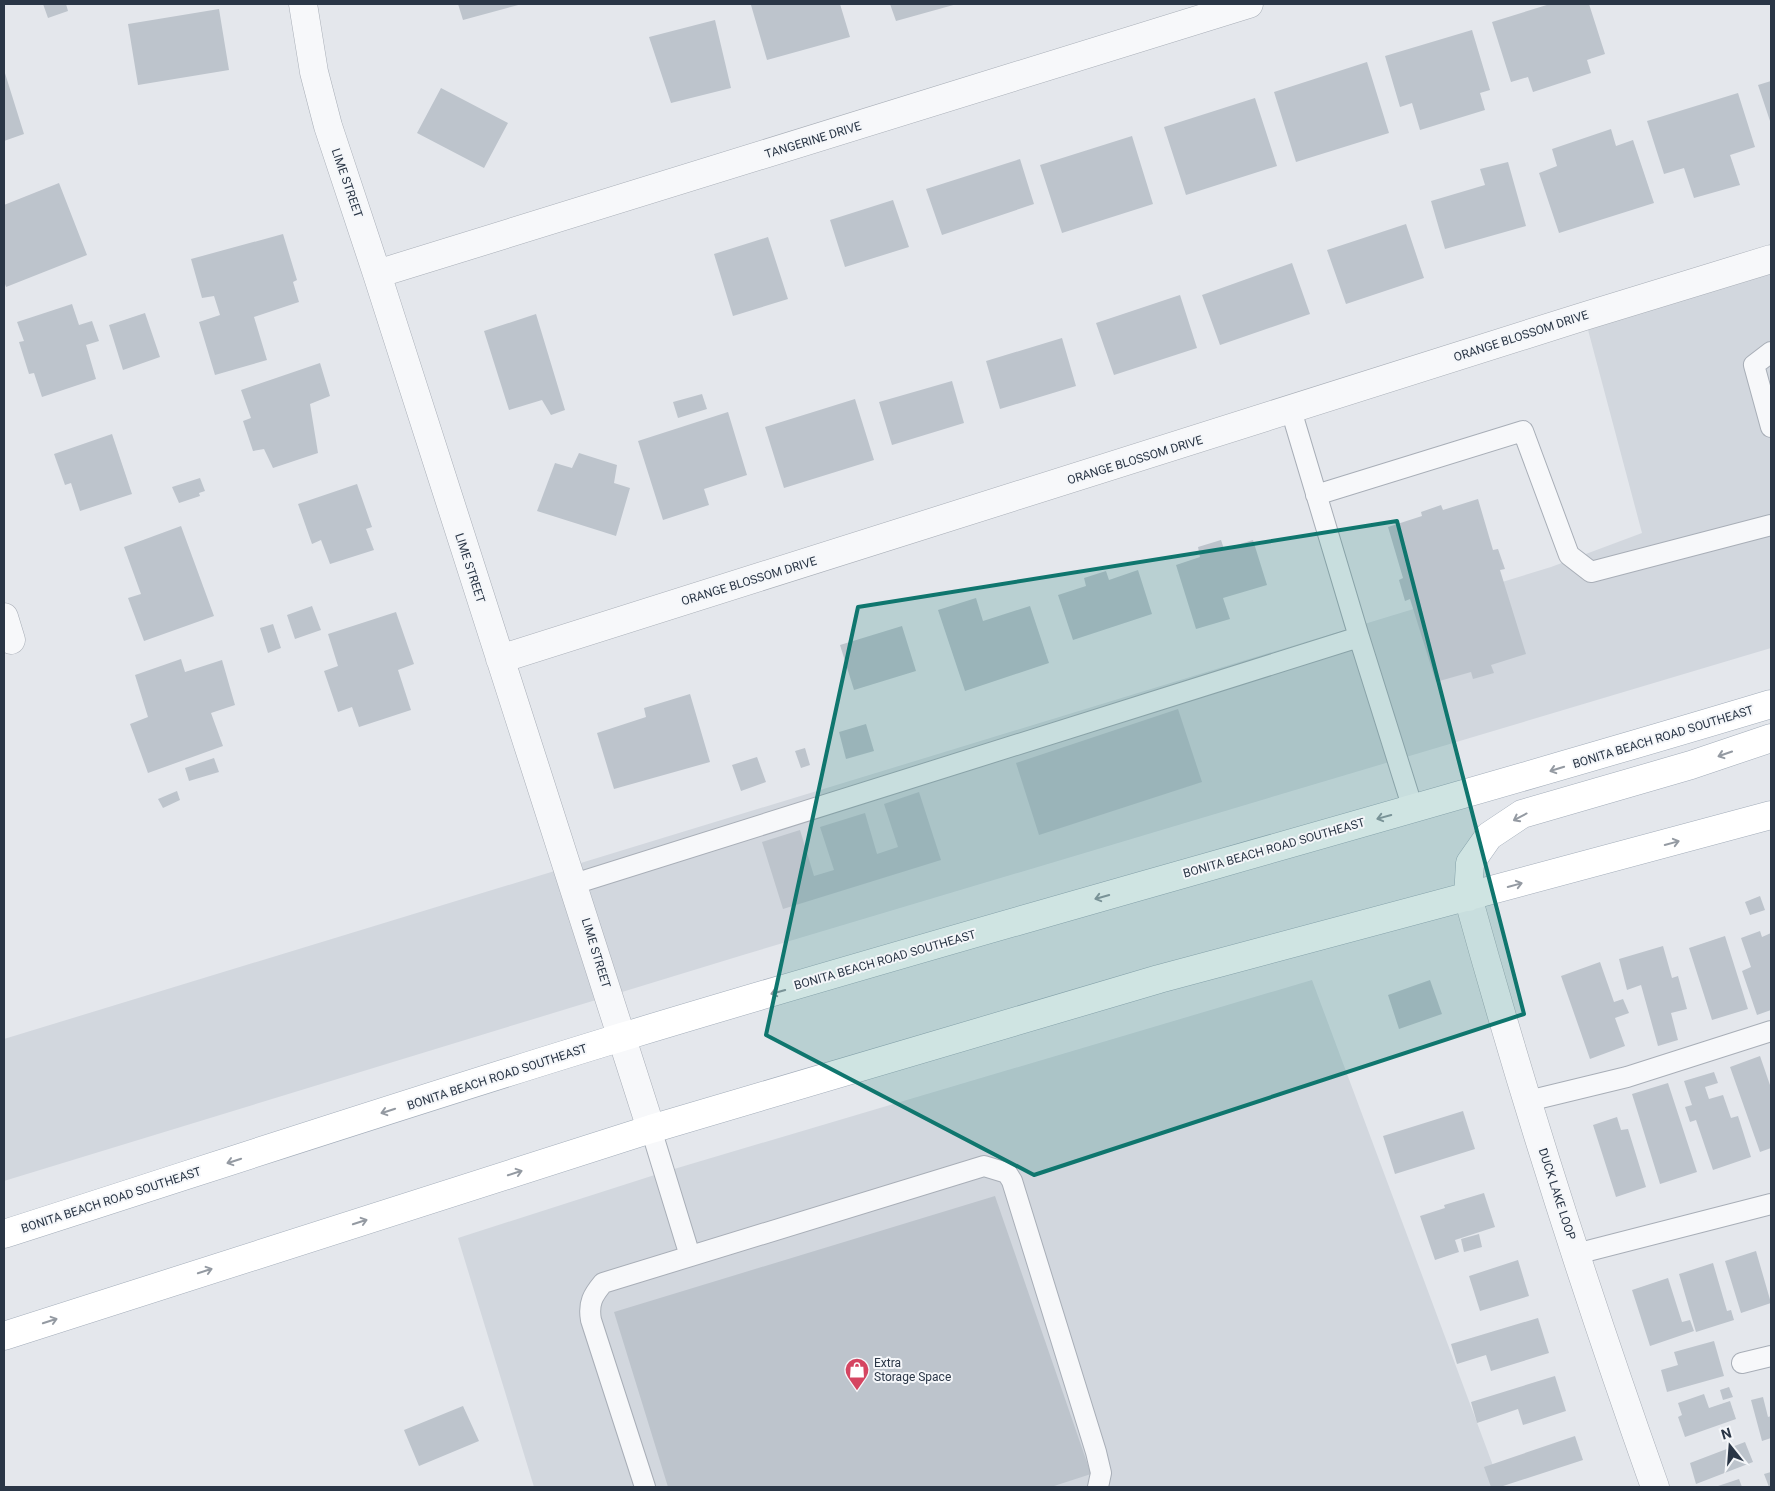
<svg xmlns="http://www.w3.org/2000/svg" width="1775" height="1491" viewBox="0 0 1775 1491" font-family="Roboto,sans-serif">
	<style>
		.built { fill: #d2d7de }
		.building { fill: #bdc4cc }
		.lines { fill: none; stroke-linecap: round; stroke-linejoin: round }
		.lane-casing { stroke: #a8aeb7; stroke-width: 22 }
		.street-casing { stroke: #a8aeb7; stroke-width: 29 }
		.primary-casing { stroke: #a2acb9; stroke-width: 29 }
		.lane { stroke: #f7f8fa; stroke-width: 20 }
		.street { stroke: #f7f8fa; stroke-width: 28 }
		.primary { stroke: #fff; stroke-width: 28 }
		.oneway { stroke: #949aa2 }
		.marked { fill: #0f766e; fill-opacity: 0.2; stroke: #0f766e; stroke-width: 4; stroke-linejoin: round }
		.labels { text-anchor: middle; stroke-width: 4; stroke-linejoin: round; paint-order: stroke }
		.street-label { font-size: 12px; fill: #2a3646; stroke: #f4f6f9 }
		.poi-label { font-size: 12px; fill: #2a3646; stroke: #f4f6f9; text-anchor: start }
	</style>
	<rect width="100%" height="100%" fill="#e4e7ec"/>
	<path class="built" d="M1771,253V648L743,955L4,1181V1039L1551,567L1642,533L1583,311Z
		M1312,980L1501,1487H534L458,1238L664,1172Z"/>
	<path class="building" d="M43,4H66L68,11L48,18Z
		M458,4H522L463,20Z
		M756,4H840L850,37L767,60L751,5Z
		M890,4H957L896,21Z
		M1550,4H1589L1605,54L1587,60L1591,73L1533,92L1528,77L1511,82L1492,22Z
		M219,9L229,70L138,85L128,24Z
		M715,20L731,88L671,103L649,37Z
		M1472,30L1490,90L1480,93L1485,110L1420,130L1412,103L1400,107L1385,56Z
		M1367,62L1389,133L1296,162L1274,92Z
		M4,70L24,134L4,141Z
		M1771,81V124L1758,85Z
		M441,88L508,123L484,168L417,133Z
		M1738,93L1755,147L1730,155L1740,185L1694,198L1684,168L1664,174L1647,121Z
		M1255,98L1277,166L1186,195L1164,127Z
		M1611,129L1616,146L1633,140L1654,203L1559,233L1539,173L1557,166L1552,149Z
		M1132,136L1153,204L1062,233L1040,165Z
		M1020,159L1034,204L942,235L926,189Z
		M1508,162L1526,226L1445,249L1431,201L1485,185L1480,169Z
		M59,183L87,255L6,287L4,281V205Z
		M893,200L909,247L845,267L830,220Z
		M1406,224L1424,278L1346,304L1327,250Z
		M283,234L297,280L293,282L299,302L254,317L267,360L215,375L199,322L220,315L214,296L202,298L191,259Z
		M768,237L788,299L733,316L714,254Z
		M1292,263L1310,314L1220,345L1202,295Z
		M1180,295L1197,348L1114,375L1096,323Z
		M72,304L79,325L92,321L99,341L86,345L96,379L42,397L34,373L29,374L19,342L24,341L17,322Z
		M145,313L160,357L123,370L109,325Z
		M536,314L565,410L551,415L542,400L509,410L484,331Z
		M1062,338L1076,386L1000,409L986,361Z
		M320,363L330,396L310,404L318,453L273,468L264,449L253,451L243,421L251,418L241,390Z
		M952,381L964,423L892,445L879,402Z
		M702,394L707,409L678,418L673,402Z
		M855,399L874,460L784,488L765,427Z
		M728,412L747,475L704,489L709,505L663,520L638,441Z
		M112,434L132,494L80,511L71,483L65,485L54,454Z
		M579,453L617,465L614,483L630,488L616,536L537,511L555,463L572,468Z
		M200,478L205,491L199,493L200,496L179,503L172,487Z
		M357,484L372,527L366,529L374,550L330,564L321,540L312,544L298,504Z
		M1478,499L1493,550L1498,549L1505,569L1500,570L1526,654L1491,665L1494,673L1473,679L1471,672L1436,682L1410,599L1405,601L1399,580L1403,578L1388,527L1422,516L1421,512L1441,505L1443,510Z
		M181,526L214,616L144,641L128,598L141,594L124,547Z
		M1221,540L1224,549L1253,540L1267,585L1223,598L1230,619L1196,629L1176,565L1200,557L1198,547Z
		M1138,570L1152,614L1073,640L1058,595L1086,586L1084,578L1106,571L1109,580Z
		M976,598L983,621L1030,606L1049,663L965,691L938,610Z
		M312,606L321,630L295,639L287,615Z
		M396,612L414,664L398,670L411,710L359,727L352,707L338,712L324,671L338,666L328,634Z
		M273,624L281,648L268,653L260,628Z
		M902,626L916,671L854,690L840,645Z
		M181,659L185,672L222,660L235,705L211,713L223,746L148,773L130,724L148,717L135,675Z
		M690,694L710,762L614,789L597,733L646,717L644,708Z
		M1178,709L1202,782L1039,835L1016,763Z
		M866,724L874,751L846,759L839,732Z
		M805,748L810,765L801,768L795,751Z
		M757,757L766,782L741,791L732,765Z
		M214,758L219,772L189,781L185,768Z
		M177,791L180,800L163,808L158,799Z
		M919,792L941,860L783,909L762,842L800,830L814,876L834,870L820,827L865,813L877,854L898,847L884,804Z
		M1760,896L1765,910L1750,915L1745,902Z
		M1760,931L1762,937L1771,933V1010L1757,1015L1742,971L1751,967L1741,938Z
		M1725,936L1748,1009L1712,1020L1689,948Z
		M1663,946L1672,978L1678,976L1687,1009L1671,1013L1678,1040L1658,1046L1641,985L1627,990L1619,959Z
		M1600,962L1614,1002L1623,999L1629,1013L1615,1018L1625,1046L1590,1059L1561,976Z
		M1430,980L1442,1014L1399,1029L1388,995Z
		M1760,1056L1771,1088V1148L1760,1152L1730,1067Z
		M1714,1072L1718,1083L1705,1087L1709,1099L1723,1095L1731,1118L1738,1116L1751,1157L1713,1170L1696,1120L1690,1122L1685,1107L1692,1105L1684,1081Z
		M1668,1083L1697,1172L1660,1184L1632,1094Z
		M1463,1111L1475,1149L1395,1174L1383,1136Z
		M1617,1117L1621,1130L1628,1129L1646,1187L1616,1197L1593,1125Z
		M1484,1193L1495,1227L1455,1240L1459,1252L1435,1260L1420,1216L1445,1208L1444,1205Z
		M995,1196L1091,1474L1051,1487H668L614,1312Z
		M1479,1234L1482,1247L1464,1252L1461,1239Z
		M1756,1251L1771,1303L1741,1313L1725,1261Z
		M1518,1260L1529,1296L1480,1311L1469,1276Z
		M1713,1263L1727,1311L1731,1310L1734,1320L1696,1332L1679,1274Z
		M1668,1278L1682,1322L1690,1320L1694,1331L1650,1346L1632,1290Z
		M1538,1318L1549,1353L1491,1371L1486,1355L1457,1364L1451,1344Z
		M1714,1341L1724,1376L1667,1392L1661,1370L1678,1365L1674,1352Z
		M1555,1376L1566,1411L1523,1425L1518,1409L1477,1423L1471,1402Z
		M1729,1387L1733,1397L1723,1400L1720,1390Z
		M1704,1394L1709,1408L1730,1401L1736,1419L1685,1437L1678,1417L1682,1415L1678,1403Z
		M1763,1397L1768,1417L1771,1416V1438L1762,1441L1751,1400Z
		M463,1406L479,1441L419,1466L404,1430Z
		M1575,1436L1583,1460L1500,1487H1491L1484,1467Z
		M1745,1442L1753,1462L1696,1484L1690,1463Z
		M1771,1472V1487H1769L1764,1474Z
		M1739,1479L1742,1487H1715Z"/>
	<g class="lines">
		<defs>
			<path id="lane" d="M1771,352L1754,365L1771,427
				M1291,410L1359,637
				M1316,495L1523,431L1569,555L1591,572L1771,525
				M574,884L1359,637L1413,809
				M1528,1101L1627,1077L1771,1031
				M651,1129L690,1256
				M1576,1254L1771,1204
				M1742,1363L1771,1356
				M645,1487L591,1320C588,1303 593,1295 603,1283L984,1166L1007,1173L1012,1181L1096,1452L1101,1473L1098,1487"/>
			<path id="street" d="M303,4L314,72L328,126L377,274L651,1129
				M377,274L1249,4
				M4,617L11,640
				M500,659L1585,316L1771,259
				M1468,897C1523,1096 1586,1293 1655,1487"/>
			<path id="primary" d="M1468,897L1470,863L1489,836L1522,814L1691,765L1771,738
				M4,1234C210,1168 415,1100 622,1037C1004,921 1389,819 1771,704
				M4,1336L651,1129L1159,979L1771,815"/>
		</defs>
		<use href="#lane" class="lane-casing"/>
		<use href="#street" class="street-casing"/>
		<use href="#primary" class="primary-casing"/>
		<use href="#lane" class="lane"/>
		<use href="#street" class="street"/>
		<use href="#primary" class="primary"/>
	</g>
	<defs><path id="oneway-shaft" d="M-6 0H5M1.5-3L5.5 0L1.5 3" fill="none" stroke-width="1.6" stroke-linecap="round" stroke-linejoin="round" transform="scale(1.25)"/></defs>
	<g class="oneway">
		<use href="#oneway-shaft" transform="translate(1725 754) rotate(161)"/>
		<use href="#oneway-shaft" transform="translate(1557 769) rotate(163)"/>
		<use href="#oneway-shaft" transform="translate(1384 817) rotate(165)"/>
		<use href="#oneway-shaft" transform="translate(1520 817) rotate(152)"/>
		<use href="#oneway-shaft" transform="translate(1672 843) rotate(-15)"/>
		<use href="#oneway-shaft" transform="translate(1515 885) rotate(-15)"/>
		<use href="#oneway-shaft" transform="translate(1102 897) rotate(164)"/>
		<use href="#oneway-shaft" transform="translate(778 992) rotate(164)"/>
		<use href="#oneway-shaft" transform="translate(388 1111) rotate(162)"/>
		<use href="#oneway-shaft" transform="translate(234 1161) rotate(162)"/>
		<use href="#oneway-shaft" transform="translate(515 1173) rotate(-18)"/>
		<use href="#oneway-shaft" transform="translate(360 1222) rotate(-18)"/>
		<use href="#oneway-shaft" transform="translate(205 1271) rotate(-18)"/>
		<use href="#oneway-shaft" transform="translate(50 1321) rotate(-18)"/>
	</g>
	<path class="marked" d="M1397,521L1524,1014L1034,1175L766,1035L858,607Z"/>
	<defs>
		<symbol id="shop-pin" viewBox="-11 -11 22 30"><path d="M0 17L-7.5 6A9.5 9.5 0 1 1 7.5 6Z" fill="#d54561" stroke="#f4f6f9"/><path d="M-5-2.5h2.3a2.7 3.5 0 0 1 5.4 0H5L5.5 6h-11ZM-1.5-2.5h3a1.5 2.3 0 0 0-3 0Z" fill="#fff"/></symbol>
	</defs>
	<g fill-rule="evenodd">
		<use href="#shop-pin" x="843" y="1356" width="28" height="38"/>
	</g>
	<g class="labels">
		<g class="street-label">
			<text transform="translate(813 140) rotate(-17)" y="4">TANGERINE DRIVE</text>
			<text transform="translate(347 183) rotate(71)" y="4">LIME STREET</text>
			<text transform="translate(1521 336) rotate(-18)" y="4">ORANGE BLOSSOM DRIVE</text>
			<text transform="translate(1135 460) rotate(-17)" y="4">ORANGE BLOSSOM DRIVE</text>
			<text transform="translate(470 568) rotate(72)" y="4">LIME STREET</text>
			<text transform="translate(749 581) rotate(-17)" y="4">ORANGE BLOSSOM DRIVE</text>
			<text transform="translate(1663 737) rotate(-17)" y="4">BONITA BEACH ROAD SOUTHEAST</text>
			<text transform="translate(1274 848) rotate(-16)" y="4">BONITA BEACH ROAD SOUTHEAST</text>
			<text transform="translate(596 953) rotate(73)" y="4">LIME STREET</text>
			<text transform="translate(885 960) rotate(-16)" y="4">BONITA BEACH ROAD SOUTHEAST</text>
			<text transform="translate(497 1077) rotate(-18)" y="4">BONITA BEACH ROAD SOUTHEAST</text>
			<text transform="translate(1557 1194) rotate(72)" y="4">DUCK LAKE LOOP</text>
			<text transform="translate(111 1200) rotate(-18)" y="4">BONITA BEACH ROAD SOUTHEAST</text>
		</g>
		<g class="poi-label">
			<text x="874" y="1367">Extra<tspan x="874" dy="14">Storage Space</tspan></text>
		</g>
	</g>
	<rect width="1775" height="1491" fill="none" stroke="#2a3646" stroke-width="10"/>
	<g transform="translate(1730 1446) rotate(343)" stroke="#f4f6f9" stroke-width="4" paint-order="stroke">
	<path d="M0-4L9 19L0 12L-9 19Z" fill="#2a3646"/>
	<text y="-8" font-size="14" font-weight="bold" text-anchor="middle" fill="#2a3646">N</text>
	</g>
</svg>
